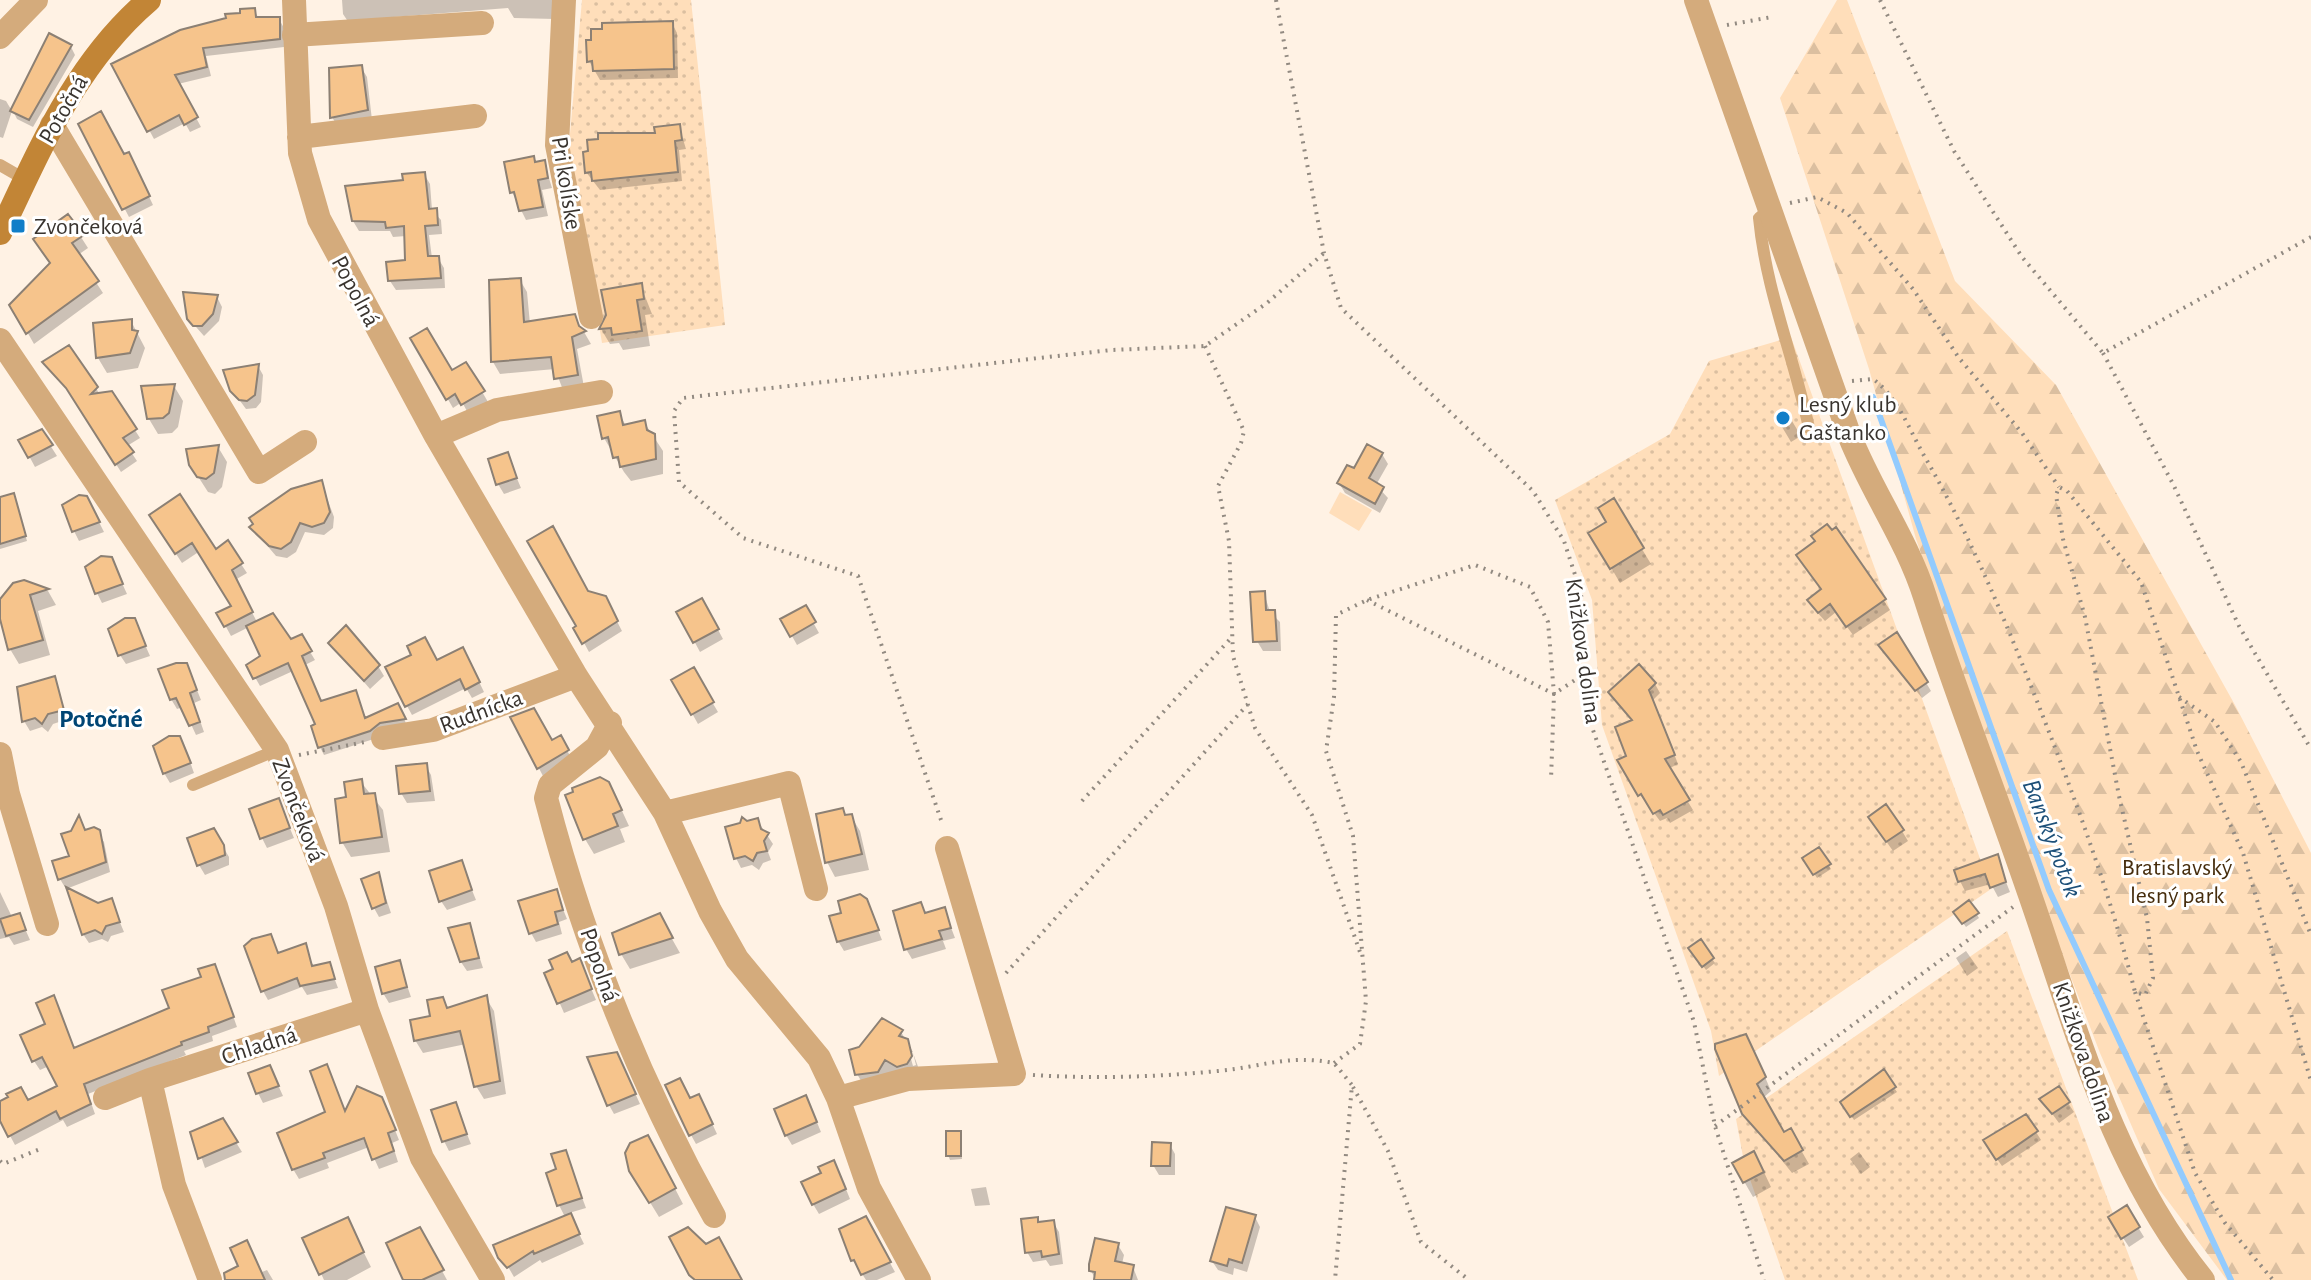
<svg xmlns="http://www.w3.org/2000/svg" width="2311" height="1280" viewBox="0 0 2311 1280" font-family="'Alegreya Sans',sans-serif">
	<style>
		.green { fill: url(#green-dots) }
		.forest { fill: url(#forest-firs) }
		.pitch { fill: #ffdeba }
		.shadow { fill: #0003 }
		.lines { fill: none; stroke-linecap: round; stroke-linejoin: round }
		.stream { stroke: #93cbfe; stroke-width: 6 }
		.building { fill: #f6c48c; stroke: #8c8074; stroke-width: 2 }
		.path { stroke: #928a81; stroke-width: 4; stroke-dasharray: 2 6; stroke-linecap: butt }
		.lane { stroke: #d4ab7c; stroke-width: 12 }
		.street { stroke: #d4ab7c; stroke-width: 24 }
		.secondary { stroke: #c28536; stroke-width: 24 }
		.poi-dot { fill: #117ec8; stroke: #fff; stroke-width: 3 }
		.labels { text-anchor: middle; stroke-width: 6; stroke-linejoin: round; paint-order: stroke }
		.street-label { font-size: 24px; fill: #39342f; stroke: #fff }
		.poi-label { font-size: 24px; fill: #39342f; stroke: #fff; text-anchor: start }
		.park-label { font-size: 24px; fill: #462d0d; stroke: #fff }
		.neighbourhood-label { font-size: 26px; font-weight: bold; fill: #004574; stroke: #fff }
		.water-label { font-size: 26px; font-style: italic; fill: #1d5079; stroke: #fff }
	</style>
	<defs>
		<pattern id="green-dots" width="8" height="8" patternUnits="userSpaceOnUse" patternTransform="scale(2)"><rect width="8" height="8" fill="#ffdeba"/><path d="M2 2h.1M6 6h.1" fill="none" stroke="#dbbfa0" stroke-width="1.8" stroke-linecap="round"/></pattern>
		<pattern id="forest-firs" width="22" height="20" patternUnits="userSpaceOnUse" patternTransform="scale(2)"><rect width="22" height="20" fill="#ffdeba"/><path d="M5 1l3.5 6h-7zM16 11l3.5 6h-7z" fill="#dbbfa0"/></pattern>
	</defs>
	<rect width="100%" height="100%" fill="#fff2e4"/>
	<path class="green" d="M582,0H691L725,325L602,343L569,145Z
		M1791,337L1991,889L1719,1076L1711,1031L1602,725L1592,600L1555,500L1670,434L1709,361Z
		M2007,931L2138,1280H1785L1744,1162L1736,1119Z"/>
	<path class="forest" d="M1837,0H1847L1955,281L2056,385L2235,705L2311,853V1280H2227L2159,1189L2100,1053L2039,894L1916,539L1869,369L1780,98Z"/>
	<path class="pitch" d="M1340,492L1372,510L1359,531L1329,513Z"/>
	<path class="shadow" d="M342,0H554L555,19L514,18L508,8L394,17L351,26L343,14Z
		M254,10L259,19H279L284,28V47L206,56L211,76L178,84L201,127L190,132L185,123L154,139L114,65Z
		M672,23L677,33L678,78L600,80L589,61Z
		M50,36L71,47L75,55L33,127L17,119L13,111Z
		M361,67L367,77L372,120L338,127L332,117Z
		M0,99L6,101L12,111L3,138L0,137Z
		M81,125L133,163L153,205L129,217Z
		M679,126L686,149L679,150L682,181L600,190L586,172Z
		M544,162L552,188L542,190L548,216L526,220L512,192L536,164Z
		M424,174L430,184L432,210L441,220L442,234L429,235L432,258H438L444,268L445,288L396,290L390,281L407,262L406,236L393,237L390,231H359L353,221L405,182Z
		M68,217L88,248L78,255L103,293L34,344L12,305L52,264Z
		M520,280L527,292L530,324L574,316L584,332L591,344L577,349L584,387L563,390L555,369L500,374L493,362Z
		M641,286L652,314L645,315L650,346L623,350L619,343L610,344L601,329L608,315Z
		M217,297L222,307L219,321L204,336L189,319Z
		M131,321L145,348L138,368L107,373L98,358L95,325Z
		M413,339L451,373L466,364L488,402L468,413L462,402L453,408Z
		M45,363L96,388L100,395L111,393L140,438L127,446L137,461L121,472L73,396Z
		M258,366L263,375L261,402L256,408L246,409L232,390Z
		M174,386L183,401L178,427L172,433L158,434L149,419Z
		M1786,411L1801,436L1791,442L1776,417Z
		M619,413L626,426L644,422L663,451V474L631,481L624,472L604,438Z
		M41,431L57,456L35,467L21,441Z
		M218,447L227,462L222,487L215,494L208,492L190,464Z
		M1382,454L1388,464L1376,485L1388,498L1380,513L1345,493L1339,483Z
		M507,455L521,488L504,494L498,484Z
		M321,482L334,517L333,528L324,535L305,532L296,552L287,558L276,556L252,528Z
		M0,499H15L27,541L0,549Z
		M1613,501L1651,564L1620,583L1591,533L1609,523Z
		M92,508L104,532L79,541L74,531Z
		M157,525L241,564L247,573L235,580L257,622L290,641L301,637L315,660L305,665L321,703L355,692L366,719L402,714L408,728L324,755L320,747L318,726L293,671L260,686L248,665L263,657L249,627L231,636L219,614L233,607L200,551L182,563Z
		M1836,529L1890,610L1853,635L1836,612L1825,621L1815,610L1823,590L1831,533Z
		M111,559L127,594L102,603L97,593Z
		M24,582L48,591L56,605L38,611L50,655L19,664L10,649Z
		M587,593L610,608L622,631L589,652L576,628Z
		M1264,593L1270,612L1280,622L1281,651H1263L1257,641Z
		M702,600L723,639L700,652L679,613Z
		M805,608L819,633L797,645L783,620Z
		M134,620L150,656L126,664L120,655Z
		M1897,634L1931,691L1922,698L1886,653Z
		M330,643L378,666L384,676L370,689Z
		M468,659L484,692L472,698L466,688L412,715L407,706L437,662Z
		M693,670L718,712L698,724L674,681Z
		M191,675L201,700L194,703L204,732L196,735L183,707L177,709L171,699Z
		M54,679L68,719L53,724L48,732L42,727L30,731L24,721Z
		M1655,684L1660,693L1653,700L1678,764L1668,769L1693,810L1670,823L1667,818L1660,821L1626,776L1619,761L1629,757L1633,722L1610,692Z
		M513,718L551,743L560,738L573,761L544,778Z
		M185,748L194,773L170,783L164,773Z
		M426,766L431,775L435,801L407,803L401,793Z
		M361,782L383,810L390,852L351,857L342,842L348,799Z
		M278,800L294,838L267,848L262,838Z
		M617,800L629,826L620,829L625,842L594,854L585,839Z
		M842,810L846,817L851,816L860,831L869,870L835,877L827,862Z
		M757,820L773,844L768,852L771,860L763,863L759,870L752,865L741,868L736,858L747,823Z
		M1876,827L1902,831L1908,841L1893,851Z
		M213,830L229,857V865L205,875L199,865Z
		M86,832H98L104,842L110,872L66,889L60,879Z
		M1819,850L1831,869L1817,878L1805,859Z
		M461,863L476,900L447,910L441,901Z
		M2000,867L2010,892L1998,897L1991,884L1965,891L1960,881Z
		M378,874L391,913L379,917L374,908Z
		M0,892L12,917L19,915L30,940L14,945L9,937L0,939Z
		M556,892L567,919L559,922L562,934L536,942L531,933Z
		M866,900L882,940L844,951L838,941L843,914Z
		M111,901L124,932L111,936L108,942L102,939L89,943L83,934L98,905Z
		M1969,902L1979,918L1966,927L1955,912Z
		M920,905L926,914L944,909L955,938L943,941L946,949L912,959L906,949Z
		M659,916L680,953L630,969L621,954Z
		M469,925L483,968L467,971L461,962Z
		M270,936L279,955L305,946L314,968L329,964L338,988L307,995L302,987L268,1000L263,991Z
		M1700,942L1715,963L1706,970L1693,953Z
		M1966,951L1978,968L1967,976L1956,958Z
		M579,960L596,1000L564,1013L547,974Z
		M399,962L411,997L389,1003L383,993Z
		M219,976L237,1027L212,1036L213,1041L184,1051L186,1055L88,1094L95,1114L67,1127L63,1120L15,1145L0,1117V1106L28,1102L59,1087L49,1066L40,1070L34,1061L53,998L75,1049L171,1009Z
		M486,998L494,1011L506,1094L484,1099L476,1086L466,1044L423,1053L415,1040L442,999L448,1010Z
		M901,1032L913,1052H909L913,1066L916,1065L913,1053L920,1072L866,1089L857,1074L861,1049Z
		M1753,1049L1771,1091L1763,1098L1783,1135L1790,1131L1809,1164L1792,1173L1744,1113Z
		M622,1064L640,1104L614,1114L609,1105Z
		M270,1067L283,1096L263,1103L258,1093Z
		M1883,1072L1897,1092L1854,1120L1843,1103Z
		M690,1100L704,1106L717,1134L696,1144L691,1135Z
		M2042,1100L2068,1103L2074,1112L2059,1123Z
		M455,1104L471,1144L449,1151L444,1141Z
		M811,1108L821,1132L792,1145L786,1135Z
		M387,1110L399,1140L392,1143L398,1162L379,1169L369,1147L327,1163L329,1168L299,1179L293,1169L328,1113Z
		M222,1120L242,1152L205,1168L193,1133Z
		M2036,1132L2041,1140L2002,1166L1990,1149Z
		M960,1133L962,1159L950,1160L948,1155Z
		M1170,1145L1175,1154V1175H1159L1153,1165Z
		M565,1152L586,1208L569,1213L584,1244L542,1263L540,1260L514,1277L496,1246L565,1217L559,1205V1171Z
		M656,1152L683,1204L659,1217L640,1186Z
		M1859,1152L1870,1167L1861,1174L1850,1159Z
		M1734,1164L1762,1168L1771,1187L1753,1197Z
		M839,1172L850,1199L819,1214L813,1204Z
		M986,1187L990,1205L975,1206L971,1189Z
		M2126,1208L2144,1237L2129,1247L2110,1218Z
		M1255,1217L1260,1227L1247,1272L1234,1268L1233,1275L1218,1270L1212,1261Z
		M865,1218L895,1272L877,1280H866L853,1260Z
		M347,1219L371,1267L347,1280H324L305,1239Z
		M1037,1219L1040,1224L1053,1222L1059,1232L1063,1264L1050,1266L1046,1260L1033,1262L1027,1252Z
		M420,1230L447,1280H405Z
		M1118,1245L1124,1255L1122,1264L1133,1267L1138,1280H1096L1091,1271Z
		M255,1258L262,1272L267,1270L273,1280H237Z"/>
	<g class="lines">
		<path class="stream" d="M1873,397L2049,890L2231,1280"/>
	</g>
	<path class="building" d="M255,8L256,17H280V39L203,48L207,67L175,75L198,117L184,125L179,115L147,132L111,64L180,30L226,18L225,14L240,13V9Z
		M673,21L674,69L593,71L592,61L587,62L586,40H591V29H602V23Z
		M49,33L72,45L29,120L10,111Z
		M362,65L368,110L330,118L329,68Z
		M101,111L124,154L129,152L150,196L122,210L78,124Z
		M680,124L682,140L675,141L678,172L592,181L591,172L585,173L583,152L588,151L587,140L598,139V133H655L654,127Z
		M534,156L535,162L545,160L548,178L538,180L543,207L519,211L514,192L510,193L504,162Z
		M425,172L429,209L437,208L438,225L425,226L428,256H439L441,278L388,281L386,262L405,260L404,226L386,228L385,222L352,221L345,186L403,180L402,174Z
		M68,214L84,235L72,243L99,281L26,334L9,305L50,263L33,239Z
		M521,278L524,322L575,314L579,326L586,331L572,337L578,375L554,379L551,357L491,362L489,280Z
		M642,283L644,299L637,300L642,331L612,335L611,328L599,329L606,315L601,290Z
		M183,292L218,295L213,314L202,326H193L187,319Z
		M132,319V330L138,331L130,353L96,358L93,323Z
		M427,328L452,370L466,362L485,391L461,405L455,394L446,400L410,338Z
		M69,345L98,387L91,394L112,391L137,429L123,438L134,452L115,465L66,388L42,362Z
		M259,364L255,395L247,401L239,400L230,391L223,370Z
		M175,384L169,413L163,418L147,419L141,386Z
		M620,411L623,425L645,420L647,430L655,434L656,459L620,467L618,457L613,458L608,437L602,439L597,416Z
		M42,429L53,445L28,458L18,440Z
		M1367,444L1383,453L1369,478L1384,487L1375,504L1337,483L1347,465L1354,468Z
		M219,445L214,473L206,479L197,477L189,465L186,449Z
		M508,452L517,478L496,485L488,459Z
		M322,480L330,512L324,523L312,527L300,523L291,542L281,549L269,546L249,527L253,524L249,518L291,489Z
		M14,493L26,536L0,544V497Z
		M180,494L216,549L228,540L243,563L232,570L253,612L224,627L216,613L231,606L192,543L175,554L149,515Z
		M79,495L87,496L100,522L72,532L62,505Z
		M1614,498L1644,548L1610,569L1588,533L1606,522L1598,508Z
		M1827,524L1832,530L1836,527L1886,599L1846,627L1830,604L1818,613L1807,600L1821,589L1796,555L1815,541L1811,536Z
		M553,526L588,591L606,596L618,621L582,644L573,628L576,626L527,541Z
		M101,556L112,557L123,584L95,594L85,567Z
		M24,580L49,589L30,595L43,640L8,650L0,619V599L13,583Z
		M1265,591L1266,610H1275L1277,641L1253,642L1250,592Z
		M702,598L719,629L693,643L676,612Z
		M806,605L816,622L790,637L780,619Z
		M273,613L291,639L302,634L312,651L302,656L321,701L356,690L365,718L398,703L406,719L380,723L370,731L318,748L311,726L315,724L288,663L253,679L246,665L260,656L246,626Z
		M125,618H135L146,646L118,656L108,629Z
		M346,625L380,665L364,681L328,643Z
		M1897,632L1928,682L1915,691L1878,645Z
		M425,637L437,660L463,647L480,682L465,690L460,679L405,707L385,667L411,655L407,646Z
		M176,663H187L197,690L190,693L200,722L189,726L176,698L170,700L158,669Z
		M1639,664L1656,683L1649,690L1675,755L1665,759L1690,800L1663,815L1660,810L1653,814L1641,794L1638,796L1617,760L1626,756L1615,727L1632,720L1608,692Z
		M694,667L714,702L691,715L671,680Z
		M55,676L64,710L48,714L42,724L35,718L22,722L17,687Z
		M534,708L552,740L561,735L569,750L537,769L510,717Z
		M169,736H180L191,763L163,774L153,746Z
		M427,763L430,791L399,794L396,766Z
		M600,777L609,782L622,810L613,814L618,826L583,840L565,795L573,792L572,788Z
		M362,779L364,794L375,793L382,837L340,843L335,799L346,797L344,782Z
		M279,798L290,828L260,839L249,809Z
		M1886,804L1904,830L1886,842L1868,817Z
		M843,808L845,815L852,814L862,854L825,863L816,814Z
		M79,815L85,830L94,827L100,830L106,862L58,880L52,861L69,856L61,834L71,831Z
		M742,817L747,821L758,818L761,829L769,833L764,841L767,851L757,853L753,861L745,856L734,859L725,827L740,823Z
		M214,828L224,845L225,855L197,866L187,838Z
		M1819,847L1831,864L1813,875L1802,858Z
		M1998,854L2006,882L1990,888L1985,874L1958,882L1954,870Z
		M462,860L472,890L439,902L429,871Z
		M379,872L386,903L372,909L361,879Z
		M66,887L98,903L112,898L120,922L106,926L102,934L95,930L82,935Z
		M557,889L563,910L555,912L558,924L529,934L518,901Z
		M860,894L867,899L879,930L837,942L829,916L841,913L838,901Z
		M1969,900L1979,913L1962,924L1953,912Z
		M921,902L925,913L945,907L951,928L939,931L942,939L904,950L893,911Z
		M20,913L26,930L6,936L0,919Z
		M660,913L673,938L619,955L612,933Z
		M470,923L479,958L460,962L448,928Z
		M271,934L278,953L306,943L312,966L330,962L335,979L300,986L297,978L261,992L244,946L252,939Z
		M1701,939L1714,958L1702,967L1688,948Z
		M567,952L572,962L580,958L592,989L557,1004L544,973L553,969L549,960Z
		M400,960L407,987L382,994L375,967Z
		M215,964L234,1017L208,1027L209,1032L181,1042L182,1045L84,1084L91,1104L60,1119L56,1111L8,1137L0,1121V1101L8,1097L6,1094L21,1087L28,1100L57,1086L42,1057L32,1062L20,1035L45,1024L36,1003L54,995L74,1048L169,1008L162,990L201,977L198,969Z
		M487,995L500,1081L474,1087L460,1031L414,1041L410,1020L430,1016L427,1000L443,997L447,1008Z
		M882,1018L903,1030L899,1036L908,1039L912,1056L907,1064L897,1067L885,1060L878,1072L855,1075L849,1050L859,1047Z
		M1746,1034L1766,1077L1757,1084L1784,1132L1791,1128L1803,1150L1784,1161L1742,1114L1715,1049V1044Z
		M617,1052L636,1094L607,1106L587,1057Z
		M327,1064L345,1111L357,1086L382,1097L396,1130L388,1133L394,1151L372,1160L364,1138L323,1153L325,1158L292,1170L277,1133L325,1112L310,1071Z
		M270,1065L279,1086L256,1094L248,1073Z
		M1884,1069L1896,1087L1850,1117L1840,1102Z
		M680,1078L690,1098L699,1094L713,1124L689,1136L665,1085Z
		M2059,1086L2070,1102L2052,1114L2039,1099Z
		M806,1095L817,1122L785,1136L774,1109Z
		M456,1102L467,1134L442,1142L431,1110Z
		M2026,1114L2038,1131L1996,1160L1983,1140Z
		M223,1118L238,1142L198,1159L190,1132Z
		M946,1131H961V1156H946Z
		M648,1135L676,1188L649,1203L629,1171L625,1153L630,1143Z
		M1152,1142L1171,1143L1170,1166H1151Z
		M566,1150L582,1198L557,1206L546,1173L556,1169L551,1154Z
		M1754,1151L1764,1172L1743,1183L1732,1163Z
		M834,1160L846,1189L812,1205L801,1182L821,1173L818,1167Z
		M2127,1205L2140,1227L2121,1239L2108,1217Z
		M1226,1207L1256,1215L1242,1263L1229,1259L1227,1266L1210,1261Z
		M571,1213L580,1234L534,1254L533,1251L507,1268L498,1258L493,1245Z
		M866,1216L891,1262L861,1275L854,1260L851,1261L839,1229Z
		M348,1217L364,1252L319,1275L302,1238Z
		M1038,1217V1222L1054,1220L1059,1254L1042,1257L1041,1251L1025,1253L1021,1219Z
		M420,1227L444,1270L422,1280H403L386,1243Z
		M688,1227L706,1244L719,1237L742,1280H695L689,1275L669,1237Z
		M1095,1238L1119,1243L1115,1261L1134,1265L1131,1280H1094L1095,1272L1089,1271V1264Z
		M247,1240L265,1280H225L224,1273L238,1266L230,1248Z"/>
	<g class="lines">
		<path class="path" d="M1276,0L1324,253L1341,308L1533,491L1564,541L1581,593L1585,673L1592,727L1694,1022L1715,1126L1764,1280
			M1880,0L1954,151L2022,257L2103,353L2311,237
			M1727,25L1772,17
			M1790,203L1817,197L1847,213L1913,289L1959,358L2022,433L2059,487
			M1205,346L1244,431L1241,443L1218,486L1229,541L1233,656L1255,728L1312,815L1361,955
			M2103,353L2173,484L2239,626L2311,749
			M1852,381L1873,379C1899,398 1910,432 1926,459C1973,541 2008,627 2042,714C2078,806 2111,897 2135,992L2145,995L2153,978L2147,918L2119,796L2085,617L2063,539L2056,495L2059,487L2067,491L2141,582L2197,751L2243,853L2311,1081
			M1367,600L1554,694L1551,780
			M2179,697L2215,722L2241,762L2311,935
			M299,755L365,742
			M1082,801L1232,637
			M941,820L858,576L743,538L679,482L674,411L683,398L717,394L1111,350L1205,346L1267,303L1324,253
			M1006,973L1248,704
			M2135,992L2195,1173L2225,1223L2273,1280
			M1334,1063L1360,1044L1366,1001L1353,836L1326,751L1334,697L1336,615L1367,600L1475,565L1530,587L1548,622L1554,694L1584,674
			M1033,1075C1095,1079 1156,1077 1218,1071C1262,1067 1288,1054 1334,1063L1352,1085L1335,1280
			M1353,1087L1388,1151L1421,1242L1469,1280
			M1715,1126L2013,907
			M0,1161L3,1164L40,1149"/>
		<path class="lane" d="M0,165L26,180
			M1772,207L1759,218C1766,291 1794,357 1809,428
			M193,785L277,750"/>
		<path class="street" d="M294,0L300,153L319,219L436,436L576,676L665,813L710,911L737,959L819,1058L838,1098L869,1188L919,1280
			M564,0L557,145L591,317
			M1696,0L1850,437C1872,492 1907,540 1925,597C1957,697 1996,795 2030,895C2077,1030 2111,1166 2203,1280
			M294,35L482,23
			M0,37L36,0
			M52,125L259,472L305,442
			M299,137L475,116
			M0,340L277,750L336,906L367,1010L422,1158L493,1280
			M436,436L497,410L601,392
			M610,723L597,747L550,785L546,798C584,944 641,1085 714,1216
			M383,738L433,730L576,676
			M0,754L8,794L47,924
			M665,813L789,783L816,889
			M150,1080L174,1185L210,1280
			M105,1098L150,1080L367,1010
			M838,1098L908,1079L1014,1074L947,848"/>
		<path class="secondary" d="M0,233C40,149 76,62 149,0"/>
	</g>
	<g class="poi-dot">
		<rect x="10" y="218" width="16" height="16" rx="4"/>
		<circle cx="1783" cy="418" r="8"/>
	</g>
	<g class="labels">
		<g class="street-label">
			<text transform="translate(63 109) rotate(-60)" y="8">Potočná</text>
			<text transform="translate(567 183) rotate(81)" y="8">Pri kolíske</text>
			<text transform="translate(356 291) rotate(62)" y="8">Popolná</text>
			<text transform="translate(1584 651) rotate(82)" y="8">Knižkova dolina</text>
			<text transform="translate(481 711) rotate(-20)" y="8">Rudnícka</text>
			<text transform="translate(299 810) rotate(69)" y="8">Zvončeková</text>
			<text transform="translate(600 965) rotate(71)" y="8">Popolná</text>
			<text transform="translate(259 1045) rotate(-18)" y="8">Chladná</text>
			<text transform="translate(2084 1052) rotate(71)" y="8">Knižkova dolina</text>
		</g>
		<g class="poi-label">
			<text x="34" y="234">Zvončeková</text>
			<text x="1799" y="412">Lesný klub<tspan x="1799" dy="28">Gaštanko</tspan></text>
		</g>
		<g class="park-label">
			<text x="2177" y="875">Bratislavský<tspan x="2177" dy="28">lesný park</tspan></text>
		</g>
		<g class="neighbourhood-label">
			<text x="101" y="727">Potočné</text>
		</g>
		<g class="water-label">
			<text transform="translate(2053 838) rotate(69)" y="9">Banský potok</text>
		</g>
	</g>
</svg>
